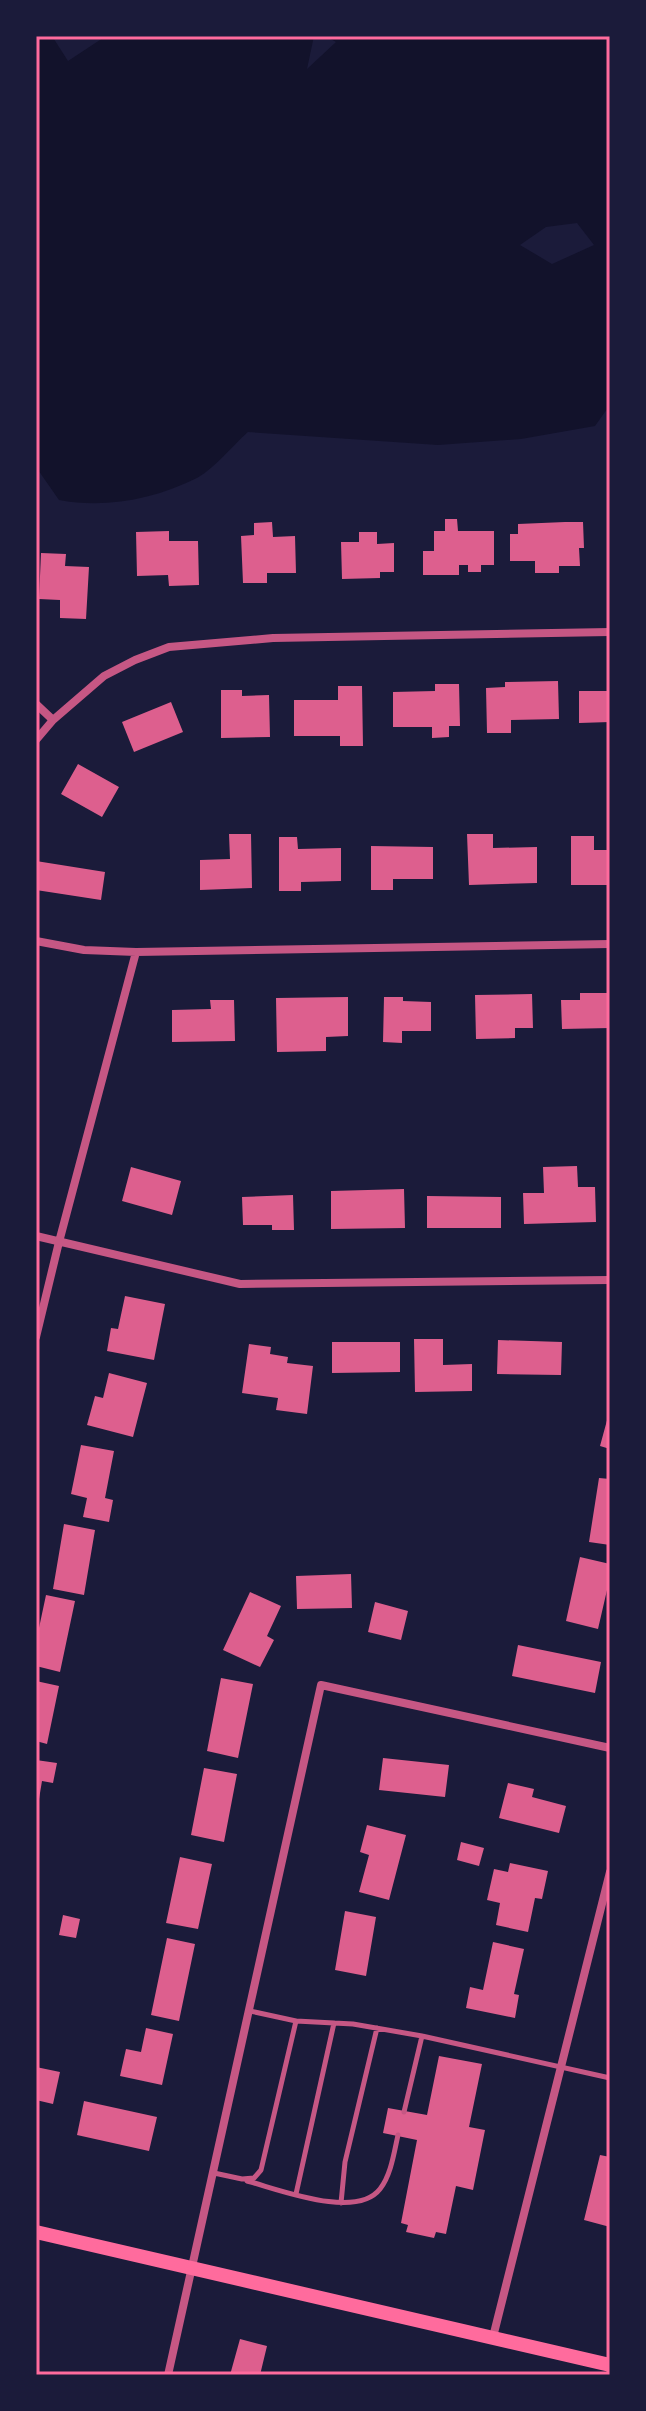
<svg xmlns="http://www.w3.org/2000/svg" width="646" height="2411" viewBox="0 0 646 2411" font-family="'Zilla Slab',serif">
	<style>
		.water { fill: #12122b; fill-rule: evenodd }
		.building { fill: #dd5f8e }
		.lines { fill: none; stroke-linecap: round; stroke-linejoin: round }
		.service { stroke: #c65784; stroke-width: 5 }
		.minor { stroke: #c65784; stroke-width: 8 }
		.secondary { stroke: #ff6b9d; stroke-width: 14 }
		.neatline { fill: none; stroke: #ff6b9d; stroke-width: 3 }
	</style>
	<rect width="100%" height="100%" fill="#1b1b3a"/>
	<path class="water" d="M36,36H52L68,61L106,36H314L307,69L336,42L325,36H608L610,405L595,426L521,439L438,445L248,432C232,446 215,468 197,478C155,499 105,509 59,500L36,467ZM577,223L594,245L552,264L520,245L546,227Z"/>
	<path class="building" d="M445,519H457L458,531H494V565H481V572H468V565H459V575H423V551H434V531H445Z
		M272,522L273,537L295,536L296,573H267V583H243L241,536L254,535V523Z
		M565,522H583L584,548H579L580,566H559V573H535V561H510V534H518V524Z
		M169,531V541H198L199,585L169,586L168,575L137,576L136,532Z
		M359,532H377V544L394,543V572H380V578L342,579L341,542H359Z
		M41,553L66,554L65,566L89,567L86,619L60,618V600L39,599Z
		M558,681L559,719L511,720V733H487L486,688L505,687V682Z
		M435,684H459L460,726H449V737L432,738V727H393V692L435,691Z
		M338,686H362L363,746H340V736H294V700H338Z
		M221,690H242V696L269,695L270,737L221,738Z
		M579,691H610V722L579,723Z
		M171,702L183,732L134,752L122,722Z
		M78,764L119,787L102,817L61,794Z
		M229,834H251L252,888L200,890V860L230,859Z
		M467,834H493V848L537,847V883L469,885Z
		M571,836H594V850H610V885H571Z
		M279,837H297L298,849L341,848V881L301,882V891H279Z
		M371,846L433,847V879H393V890H371Z
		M36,861L105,872L101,900L36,890Z
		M580,993H610V1028L562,1029L561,1000H580Z
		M532,994L533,1028H515V1038L476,1039L475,995Z
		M348,997V1036L326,1037V1051L277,1052L276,998Z
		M384,997H403V1001L431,1002V1031H402V1043L383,1042Z
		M210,1000H234L235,1041L172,1042V1010L211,1009Z
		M577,1166L578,1187H595L596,1222L524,1224L523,1193H544L543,1167Z
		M131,1167L181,1181L172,1215L122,1201Z
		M404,1189L405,1228L331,1229V1191Z
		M293,1195L294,1230H272V1225H243L242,1197Z
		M427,1196L501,1197V1228H427Z
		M125,1296L165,1304L154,1360L107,1351L111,1328L118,1329Z
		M414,1339H443V1365L472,1364V1391L415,1392Z
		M498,1340L562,1342L561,1375L497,1374Z
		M332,1342H400V1372L332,1373Z
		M249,1344L271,1347L270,1354L288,1357L287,1363L313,1366L307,1414L276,1410L278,1398L242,1393Z
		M109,1373L147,1383L133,1437L87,1425L95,1396L103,1398Z
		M609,1413H610V1449L600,1446Z
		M81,1445L114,1451L105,1498L113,1500L109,1522L83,1517L87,1498L71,1494Z
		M599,1478L610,1479V1545L589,1542Z
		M64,1524L95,1530L84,1595L53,1589Z
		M580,1557L610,1564V1577L598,1629L566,1621Z
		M351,1574L352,1608L297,1609L296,1576Z
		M250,1592L281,1606L267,1636L274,1640L260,1667L223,1650Z
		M46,1595L75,1601L60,1672L36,1666V1642Z
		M375,1602L408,1611L401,1640L368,1632Z
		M518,1645L601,1662L595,1693L512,1676Z
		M221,1678L253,1684L238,1758L207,1751Z
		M36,1681L59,1686L47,1744L36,1741Z
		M383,1758L449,1765L445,1797L379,1790Z
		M36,1760L57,1763L53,1783L42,1781L38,1805Z
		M204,1768L237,1774L224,1842L191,1835Z
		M508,1783L534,1789L532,1797L566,1806L559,1833L499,1818Z
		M367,1825L406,1835L389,1900L359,1892L369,1855L360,1852Z
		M461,1842L484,1848L479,1866L457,1860Z
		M180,1857L212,1864L198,1929L166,1923Z
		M510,1863L548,1871L542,1899L535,1898L528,1932L496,1925L500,1903L487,1900L494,1869L508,1872Z
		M345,1911L376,1917L366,1976L335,1970Z
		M63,1915L80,1919L76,1938L59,1935Z
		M167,1938L195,1944L179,2021L151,2015Z
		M493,1942L524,1949L514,1994L519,1995L515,2018L466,2008L470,1987L483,1990Z
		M146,2028L173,2034L162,2085L120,2076L126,2049L141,2052Z
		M439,2056L482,2064L469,2127L485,2130L473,2190L456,2186L446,2234L436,2232L434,2238L406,2232L408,2225L401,2223L417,2140L383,2133L388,2108L427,2115Z
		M36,2067L60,2072L53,2104L36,2100Z
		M84,2101L157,2117L149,2151L77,2135Z
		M600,2155L610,2157V2227L584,2220Z
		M240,2339L267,2346L260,2375H230Z"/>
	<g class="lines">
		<path class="service" d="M250,2011L296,2021L353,2024L422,2036L610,2078
			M404,2112L422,2036
			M214,2173L242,2179L254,2178L261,2170L296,2021
			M247,2181C278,2189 356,2220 380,2189C391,2175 394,2153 398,2135
			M296,2194L334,2023
			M341,2203L345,2162L377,2028"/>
		<path class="minor" d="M36,704L53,720
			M36,740L53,720L104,676L135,660L169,647L273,638L610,632
			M36,941L84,950L136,952L610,944
			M36,1236L240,1284L610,1280
			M36,1337L59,1242L136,952
			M493,2337L610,1872
			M168,2375L321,1685L610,1748"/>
		<path class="secondary" d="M36,2232L610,2365"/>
	</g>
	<rect width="646" height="2411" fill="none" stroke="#1b1b3a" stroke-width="76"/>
	<rect x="38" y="38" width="570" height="2335" class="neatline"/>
</svg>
